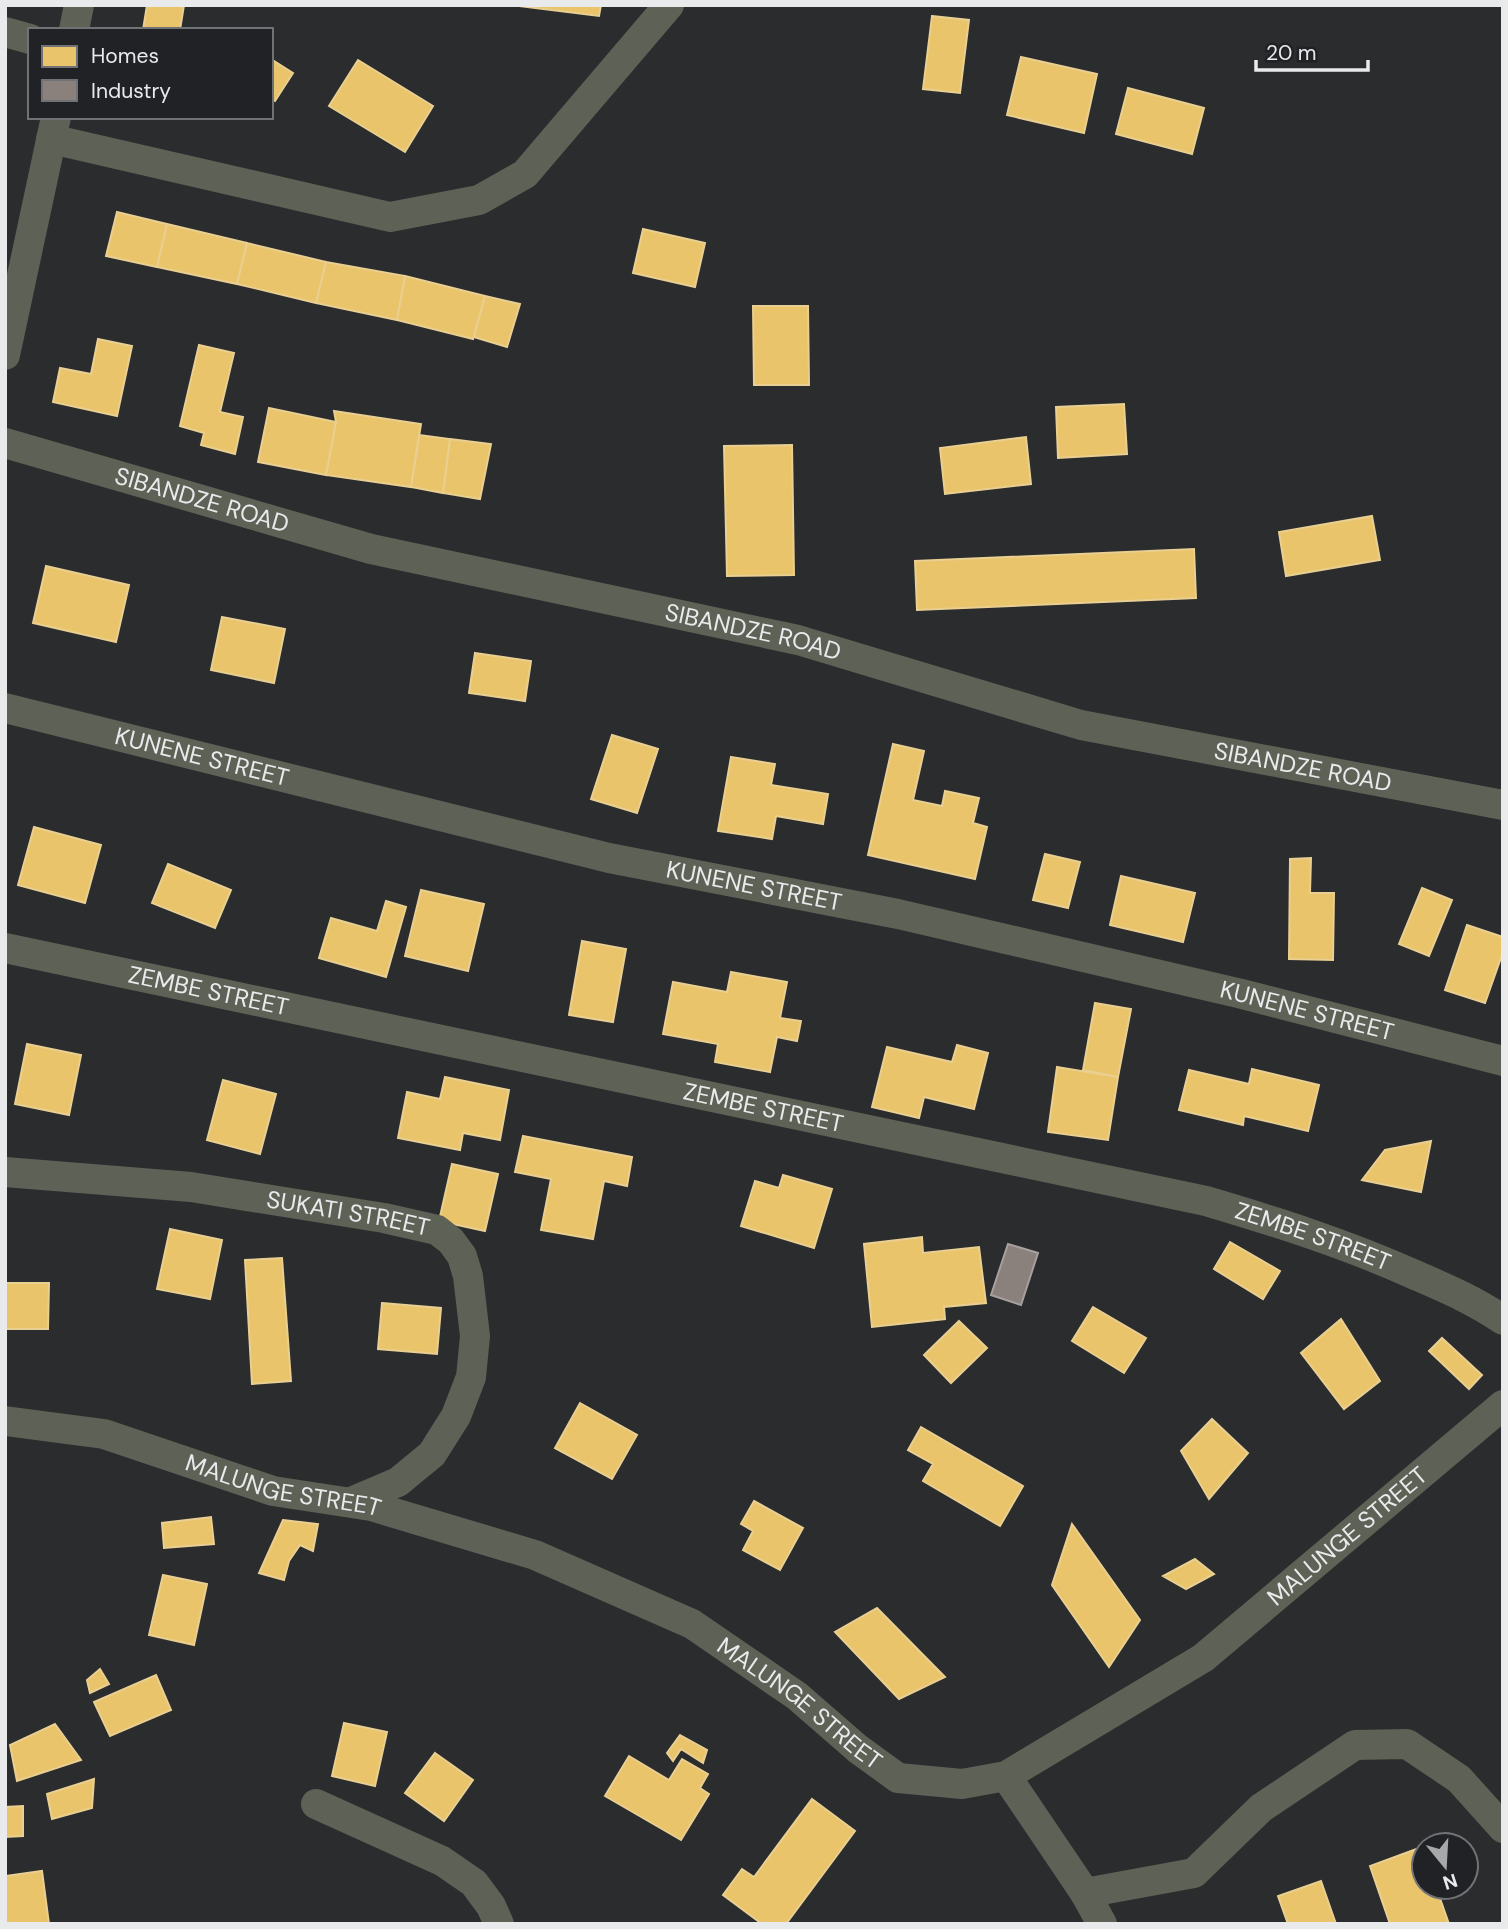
<svg xmlns="http://www.w3.org/2000/svg" width="1508" height="1929" viewBox="0 0 1508 1929" font-family="'DM Sans',sans-serif">
	<style>
		.homes { fill: #e9c46a; stroke: #e9cf91; stroke-width: 2 }
		.industry { fill: #8a817c; stroke: #a6a09e; stroke-width: 2 }
		.lines { fill: none; stroke-linecap: round; stroke-linejoin: round }
		.street { stroke: #5e6155; stroke-width: 30 }
		.labels { text-anchor: middle; stroke-width: 7; stroke-linejoin: round; paint-order: stroke }
		.street-label { font-size: 24px; fill: #e9eaec; stroke: #202225 }
	</style>
	<rect width="100%" height="100%" fill="#2b2c2e"/>
	<path class="homes" d="M147,5H184L180,30H143Z
		M511,5H601L599,16Z
		M932,16L969,20L960,93L923,89Z
		M1021,57L1097,74L1084,133L1007,115Z
		M271,59L293,73L275,101L271,99Z
		M358,60L433,106L405,152L329,106Z
		M1128,88L1204,108L1192,154L1116,134Z
		M117,212L167,224L157,267L106,256Z
		M167,224L247,243L237,284L157,267Z
		M643,229L705,243L695,287L633,273Z
		M247,243L326,262L316,303L237,284Z
		M326,262L405,276L397,320L316,303Z
		M405,276L485,296L473,339L397,320Z
		M485,296L520,304L507,347L474,337Z
		M753,306H808L809,385H754Z
		M98,339L132,346L117,416L53,402L60,368L91,374Z
		M199,345L234,353L220,412L243,417L235,454L201,445L204,433L180,426Z
		M1124,404L1127,454L1058,458L1056,407Z
		M269,408L336,422L326,475L258,462Z
		M334,411L421,424L411,487L326,475L336,422Z
		M419,435L450,439L443,493L411,487Z
		M1026,437L1031,484L945,494L940,448Z
		M450,439L491,444L480,499L443,493Z
		M792,445L794,575L727,576L724,446Z
		M1372,516L1380,560L1286,576L1279,532Z
		M1194,549L1196,598L917,610L915,561Z
		M46,566L129,585L116,642L33,623Z
		M222,617L285,629L274,683L211,670Z
		M475,653L531,661L525,701L469,693Z
		M612,735L658,749L637,813L591,799Z
		M893,744L924,751L913,800L942,806L945,791L979,798L973,823L987,827L975,879L868,855Z
		M731,757L775,764L771,785L828,794L823,824L776,816L772,839L718,831Z
		M34,827L101,845L85,903L18,885Z
		M1045,854L1080,862L1068,908L1033,900Z
		M1311,858L1310,893H1334L1333,960L1289,959L1290,859Z
		M168,864L231,890L215,928L152,903Z
		M1121,876L1195,893L1183,942L1110,925Z
		M1422,888L1452,900L1429,956L1399,944Z
		M421,890L484,904L468,971L405,956Z
		M386,901L406,907L386,977L319,958L331,918L377,931Z
		M1467,925L1503,937V952L1485,1003L1445,990Z
		M582,941L626,949L613,1022L569,1015Z
		M731,972L787,982L780,1018L801,1021L797,1041L777,1037L770,1072L715,1062L718,1044L663,1034L673,982L727,992Z
		M1095,1003L1131,1009L1118,1077L1083,1070Z
		M27,1044L81,1055L69,1115L15,1104Z
		M957,1045L988,1053L974,1109L924,1097L919,1118L872,1107L887,1047L952,1062Z
		M1057,1067L1118,1077L1108,1140L1048,1132Z
		M1252,1069L1319,1085L1308,1131L1244,1116L1243,1125L1179,1110L1189,1070L1249,1084Z
		M445,1077L509,1090L500,1140L463,1133L460,1150L398,1138L407,1092L440,1099Z
		M223,1080L276,1094L260,1154L207,1140Z
		M523,1136L632,1157L627,1186L604,1181L593,1239L541,1230L551,1179L515,1172Z
		M1431,1141L1421,1192L1362,1180L1385,1150Z
		M452,1164L498,1174L485,1231L439,1221Z
		M783,1175L832,1189L814,1248L741,1226L755,1181L779,1188Z
		M170,1229L222,1240L210,1299L157,1289Z
		M922,1237L923,1253L979,1247L986,1303L944,1307L945,1319L872,1327L864,1244Z
		M1230,1242L1280,1271L1263,1299L1214,1269Z
		M282,1258L291,1381L252,1384L245,1260Z
		M5,1283H49L48,1329H5Z
		M382,1303L441,1308L437,1354L378,1349Z
		M1093,1307L1146,1338L1124,1373L1072,1341Z
		M1341,1319L1380,1381L1344,1409L1301,1353Z
		M959,1321L987,1348L951,1383L924,1355Z
		M1442,1338L1482,1375L1469,1389L1429,1351Z
		M580,1403L637,1435L612,1479L555,1448Z
		M1212,1419L1248,1453L1209,1499L1181,1451Z
		M921,1427L1023,1486L1000,1526L923,1481L933,1464L908,1450Z
		M754,1501L803,1528L780,1570L743,1550L753,1531L741,1524Z
		M211,1517L214,1544L164,1548L162,1523Z
		M283,1520L318,1524L313,1551L300,1545L289,1561L284,1580L259,1573Z
		M1072,1524L1140,1620L1109,1667L1052,1585Z
		M1195,1559L1214,1574L1186,1589L1163,1576Z
		M163,1575L207,1584L194,1645L149,1635Z
		M877,1608L945,1677L899,1699L835,1632Z
		M100,1669L109,1684L90,1693L87,1680Z
		M156,1675L171,1710L110,1736L94,1702Z
		M344,1723L387,1732L375,1786L332,1776Z
		M55,1724L81,1760L17,1781L10,1745Z
		M680,1735L707,1750L703,1763L681,1749L673,1761L667,1753Z
		M435,1753L473,1780L444,1821L405,1793Z
		M629,1756L669,1780L682,1759L708,1774L700,1788L709,1794L681,1840L605,1796Z
		M94,1779L92,1808L52,1819L47,1794Z
		M812,1799L855,1831L786,1924H762L723,1895L742,1869L754,1877Z
		M23,1806V1836L5,1837V1807Z
		M1422,1847L1424,1887H1436L1449,1924H1390L1370,1866Z
		M42,1871L49,1924H5V1876Z
		M1321,1881L1336,1924H1288L1278,1896Z"/>
	<path class="industry" d="M1008,1244L1038,1253L1021,1305L991,1295Z"/>
	<g class="lines">
		<g class="street">
			<path d="M74,30L79,5"/>
			<path d="M5,32L30,39"/>
			<path d="M51,139L390,217L479,200L525,174L669,5"/>
			<path d="M5,355L56,117"/>
			<path id="s1" d="M5,443L371,549L798,640L1081,725L1503,805"/>
			<path id="s2" d="M5,708L609,858L898,914L1242,994L1503,1061"/>
			<path id="s3" d="M5,948L1206,1201C1277,1222 1346,1244 1413,1274C1445,1288 1474,1300 1503,1320"/>
			<path id="s4" d="M5,1172L191,1187L384,1218L437,1230L451,1241L462,1256L468,1276L475,1336L471,1377L456,1416L432,1454L398,1482L351,1502"/>
			<path id="s5" d="M5,1421L104,1434L273,1491L371,1506L535,1555L692,1624L797,1696L858,1749L898,1778L962,1784L1006,1776L1203,1658L1503,1405"/>
			<path d="M1006,1776L1085,1893L1102,1924"/>
			<path d="M316,1804L442,1861L474,1883L491,1906L499,1924"/>
			<path d="M1085,1893L1194,1873L1261,1808L1355,1745L1407,1744L1459,1779L1503,1828"/>
		</g>
	</g>
	<g class="labels">
		<g class="street-label">
			<text dy="8" stroke="none"><textPath href="#s1" startOffset="205">SIBANDZE ROAD</textPath></text>
			<text dy="8" stroke="none"><textPath href="#s1" startOffset="772">SIBANDZE ROAD</textPath></text>
			<text dy="8" stroke="none"><textPath href="#s2" startOffset="203">KUNENE STREET</textPath></text>
			<text dy="8" stroke="none"><textPath href="#s1" startOffset="1339">SIBANDZE ROAD</textPath></text>
			<text dy="8" stroke="none"><textPath href="#s2" startOffset="770">KUNENE STREET</textPath></text>
			<text dy="8" stroke="none"><textPath href="#s3" startOffset="208">ZEMBE STREET</textPath></text>
			<text dy="8" stroke="none"><textPath href="#s2" startOffset="1337">KUNENE STREET</textPath></text>
			<text dy="8" stroke="none"><textPath href="#s3" startOffset="775">ZEMBE STREET</textPath></text>
			<text dy="8" stroke="none"><textPath href="#s4" startOffset="346">SUKATI STREET</textPath></text>
			<text dy="8" stroke="none"><textPath href="#s3" startOffset="1340">ZEMBE STREET</textPath></text>
			<text dy="8" stroke="none"><textPath href="#s5" startOffset="287">MALUNGE STREET</textPath></text>
			<text dy="8" stroke="none"><textPath href="#s5" startOffset="1505">MALUNGE STREET</textPath></text>
			<text dy="8" stroke="none"><textPath href="#s5" startOffset="854">MALUNGE STREET</textPath></text>
		</g>
	</g>
	<rect width="1508" height="1929" fill="none" stroke="#e9eaec" stroke-width="14"/>
	<rect x="28" y="28" width="245" height="91" fill="#202225" stroke="#707275" stroke-width="2"/>
	<rect x="42" y="46" width="35" height="21" fill="#e9c46a" stroke="#707275" stroke-width="2"/>
	<text x="91" y="63" font-size="21" fill="#e9eaec">Homes</text>
	<rect x="42" y="80" width="35" height="21" fill="#8a817c" stroke="#707275" stroke-width="2"/>
	<text x="91" y="98" font-size="21" fill="#e9eaec">Industry</text>
	<g transform="translate(1445 1866) rotate(162)"><circle r="33" fill="#202225" stroke="#707275" stroke-width="2"/>
	<path d="M0-5L12 26L0 18L-12 26Z" fill="#a6a8aa"/>
	<text y="-10" font-size="19" font-weight="bold" text-anchor="middle" fill="#e9eaec">N</text>
	</g>
	<path d="M1256 60v10h112v-10" fill="none" stroke="#e9eaec" stroke-width="3.5"/>
	<text x="1266" y="60" font-size="21" fill="#e9eaec" stroke="#202225" stroke-width="5" paint-order="stroke">20 m</text>
</svg>
